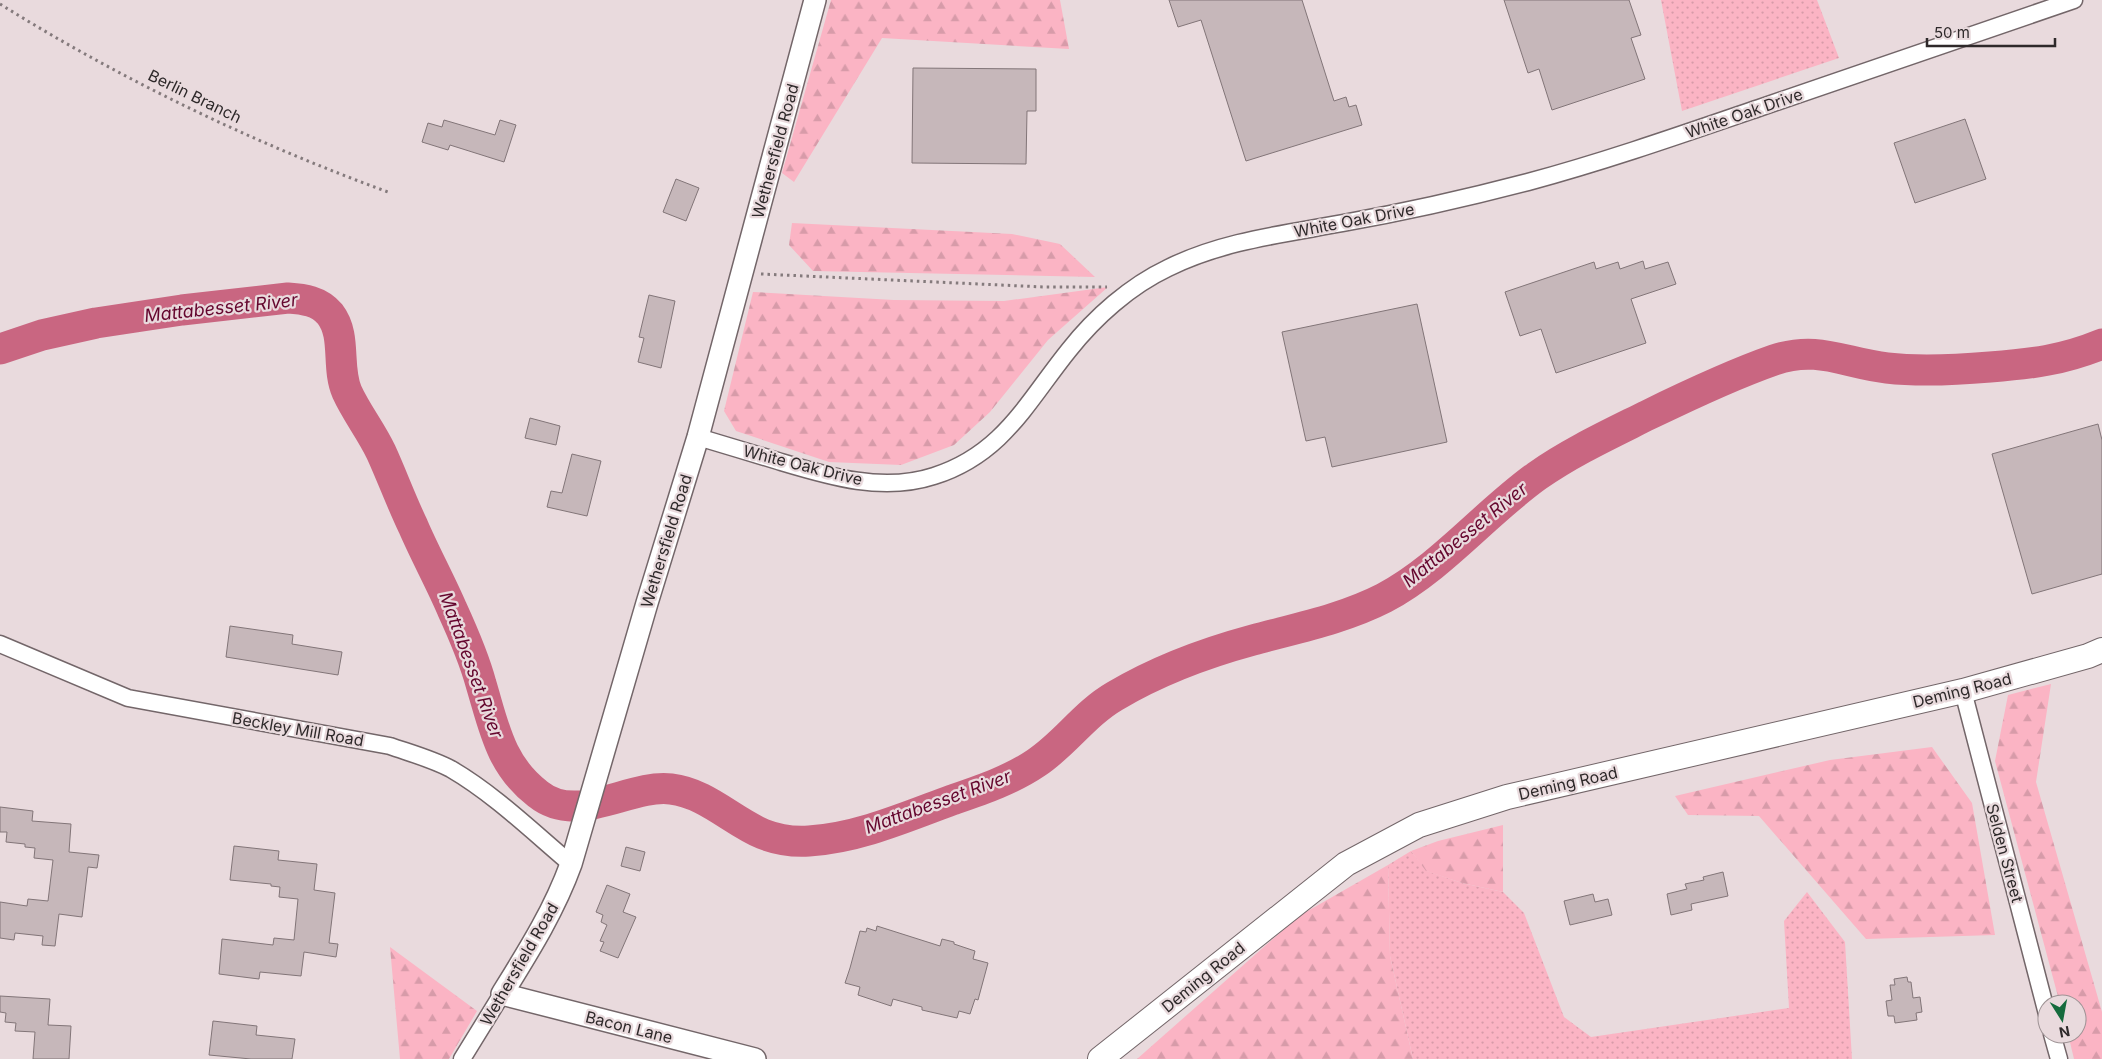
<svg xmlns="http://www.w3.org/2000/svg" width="2102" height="1059" viewBox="0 0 2102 1059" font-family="Inter,sans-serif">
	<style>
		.grass { fill: url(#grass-dots) }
		.forest { fill: url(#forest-firs) }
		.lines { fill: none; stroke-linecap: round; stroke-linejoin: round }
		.river { stroke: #c96681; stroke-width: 31 }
		.building { fill: #c6b7ba; stroke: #827578 }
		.minor-casing { stroke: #736669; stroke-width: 19 }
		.tertiary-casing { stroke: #736669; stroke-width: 24 }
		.secondary-casing { stroke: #736669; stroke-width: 26 }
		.path { stroke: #847a7c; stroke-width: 3; stroke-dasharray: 2.5 4; stroke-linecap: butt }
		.minor { stroke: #fff; stroke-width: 16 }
		.tertiary { stroke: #fff; stroke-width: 21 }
		.secondary { stroke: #fff; stroke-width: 24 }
		.labels { text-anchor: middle; stroke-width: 4.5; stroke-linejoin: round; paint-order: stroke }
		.street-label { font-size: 16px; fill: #2e292a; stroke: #e9dadd }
		.water-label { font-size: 18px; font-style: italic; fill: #65062e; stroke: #e9dadd }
	</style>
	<defs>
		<pattern id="grass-dots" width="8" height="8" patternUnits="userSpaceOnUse" patternTransform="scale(1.25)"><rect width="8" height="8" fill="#fbb4c4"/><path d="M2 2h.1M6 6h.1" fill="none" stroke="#d79ba9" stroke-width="1.8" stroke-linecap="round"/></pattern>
		<pattern id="forest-firs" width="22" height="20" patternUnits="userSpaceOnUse" patternTransform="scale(1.25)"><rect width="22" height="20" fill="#fbb4c4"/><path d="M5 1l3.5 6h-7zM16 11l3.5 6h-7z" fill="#d79ba9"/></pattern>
	</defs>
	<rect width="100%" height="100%" fill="#e9dadd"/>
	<path class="grass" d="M1661,0H1817L1839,58L1682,111Z
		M1411,851L1427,871L1462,883L1503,892L1524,913L1564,1017L1591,1037L1789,1008L1784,921L1807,892L1845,942L1852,1059H1413L1390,956L1388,865Z"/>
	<path class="forest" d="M831,0H1060L1069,49L882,38L794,182L782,173Z
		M792,223L1012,234L1060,244L1095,277L813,271L789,245Z
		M1108,287L1048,340L990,412L954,445L901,465L829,462L736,431L724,411L753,292L894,300L1004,301Z
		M2051,684L2036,782L2102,1012V1059H2074L2068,1034H2077V1004H2060L1995,761L2008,695Z
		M1932,747L1972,803L1995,935L1866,939L1759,816L1688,815L1675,796L1830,760Z
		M1503,825V892L1462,883L1426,871L1411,851L1438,841Z
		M1388,865L1390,956L1413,1059H1137L1299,916Z
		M390,947L477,1011L449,1059H400Z"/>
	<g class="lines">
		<path class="river" d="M0,349L42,335L96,323L182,310L288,298C304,299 319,301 330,314C347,336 336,367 347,392C356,412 371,431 381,452C392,476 401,501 413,526C425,554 440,581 452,609C463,633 474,658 481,684C494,727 500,765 538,794C578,826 628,784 671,789C706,793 732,821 763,834C778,840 793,842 809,841C858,838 906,817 952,800C981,790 1011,780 1036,763C1065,744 1084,714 1115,696C1157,671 1205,653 1253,640C1297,628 1343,619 1384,598C1442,567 1484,514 1537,476C1571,452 1610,434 1648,415C1689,395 1731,375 1774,360C1818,345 1844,363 1887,368C1921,372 1955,370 1990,367C2031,364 2063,360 2102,344"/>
	</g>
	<path class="building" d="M1169,0H1302L1334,101L1346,97L1349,107L1356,105L1362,125L1246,161L1201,20L1178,27Z
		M1504,0H1629L1641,35L1631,38L1645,79L1552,110L1539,69L1528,73Z
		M913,68L1036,69V111H1027L1026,164L912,163Z
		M1965,119L1986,179L1915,203L1894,143Z
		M444,120L495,135L500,120L516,125L504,162L450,145L448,150L422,142L428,123L442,127Z
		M676,179L699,188L686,221L663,212Z
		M1643,261L1645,269L1668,262L1676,284L1631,299L1646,343L1556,373L1541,329L1520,336L1505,292L1594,262L1596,269L1618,262L1620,269Z
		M649,295L675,301L661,368L638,362L644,338L639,337Z
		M1417,304L1447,442L1332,467L1325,437L1306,441L1282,332Z
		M530,418L560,426L556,445L525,438Z
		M2098,424L2102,440V574L2032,594L1992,454Z
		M572,454L601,461L587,516L547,507L551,491L562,493Z
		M230,626L293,635L292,644L342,652L338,675L226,657Z
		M0,807L33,811L32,821L71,824L69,852L99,855L97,868L88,867L82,917L59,914L55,946L42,945L43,936L15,933L14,940L0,938V902L27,906L28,899L48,901L53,860L34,858L35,848L25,847V844L6,842L7,832H0Z
		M234,846L279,851L278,860L317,864L314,890L335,893L329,943L338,944L336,957L304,952L301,976L260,972L259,979L219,974L222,939L273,945L274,938L294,940L298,899L279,897L280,887L271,886V884L230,880Z
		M626,847L645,852L640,871L621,866Z
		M1723,872L1728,896L1691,904L1692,910L1671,915L1667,894L1687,889L1685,884L1704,880L1703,877Z
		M607,885L630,894L623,912L636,917L618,958L600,951L604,942L600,941L607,925L601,922L603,915L596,912Z
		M1593,894L1595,902L1608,899L1612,915L1570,925L1564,901Z
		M877,926L940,946L942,939L954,942V944L975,951L973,959L988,963L978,1000L975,999L970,1014L959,1011L957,1018L922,1010V1007L893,999L891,1006L858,995L860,987L845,983L850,968L860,931L866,932L867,928L876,931Z
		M1907,977L1908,982H1911L1913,998L1920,997L1922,1012L1916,1013L1917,1020L1895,1023L1894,1016H1888L1886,1001L1892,1000L1890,985H1895L1894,979Z
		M0,996L50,999L48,1025L71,1026L69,1059H33L35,1032L15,1031L16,1023L5,1022L6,1013L0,1012Z
		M213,1021L257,1026L256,1035L295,1039L292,1059H251L209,1055Z"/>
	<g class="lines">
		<defs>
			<path id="minor" d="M698,437C725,445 751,453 778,461C828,476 882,493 934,476C1003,454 1027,402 1069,350C1095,317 1130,286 1168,268C1222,241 1284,234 1343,223C1405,212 1467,198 1528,182C1606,161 1683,134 1759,108C1864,72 1969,36 2074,0
				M0,644L128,698L390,746C410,753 432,759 451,769C494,794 533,832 571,864
				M1963,691L2047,1014
				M2052,1034L2059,1059
				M462,1059L502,994"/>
			<path id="tertiary" d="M755,1059L502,994C528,952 554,911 571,864L647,603L698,437L815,0"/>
			<path id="secondary" d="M1100,1059L1346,864L1419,825L1507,797L1963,691L2088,656L2102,650"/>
		</defs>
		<use href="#minor" class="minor-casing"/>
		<use href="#tertiary" class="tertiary-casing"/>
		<use href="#secondary" class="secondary-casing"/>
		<path class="path" d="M0,4C122,80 254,143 388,192
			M761,274L1044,287H1107"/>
		<use href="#minor" class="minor"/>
		<use href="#tertiary" class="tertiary"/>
		<use href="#secondary" class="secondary"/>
	</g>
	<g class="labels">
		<g class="street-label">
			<text transform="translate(195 96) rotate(26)" y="6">Berlin Branch</text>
			<text transform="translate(1744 113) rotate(-19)" y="6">White Oak Drive</text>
			<text transform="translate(775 151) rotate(-75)" y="6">Wethersfield Road</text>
			<text transform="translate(1354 220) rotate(-11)" y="6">White Oak Drive</text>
			<text transform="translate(803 465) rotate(14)" y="6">White Oak Drive</text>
			<text transform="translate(666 541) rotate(-73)" y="6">Wethersfield Road</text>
			<text transform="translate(1962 690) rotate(-14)" y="6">Deming Road</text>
			<text transform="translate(298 729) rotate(10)" y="6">Beckley Mill Road</text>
			<text transform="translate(1568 783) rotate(-13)" y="6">Deming Road</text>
			<text transform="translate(2005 853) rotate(75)" y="6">Selden Street</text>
			<text transform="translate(519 964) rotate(-60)" y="6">Wethersfield Road</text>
			<text transform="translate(1203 977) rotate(-39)" y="6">Deming Road</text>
			<text transform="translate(629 1027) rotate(14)" y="6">Bacon Lane</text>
		</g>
		<g class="water-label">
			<text transform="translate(221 308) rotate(-6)" y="6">Mattabesset River</text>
			<text transform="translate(1465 535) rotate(-39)" y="6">Mattabesset River</text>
			<text transform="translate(471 665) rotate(70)" y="6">Mattabesset River</text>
			<text transform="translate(938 802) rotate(-20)" y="6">Mattabesset River</text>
		</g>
	</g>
	<g transform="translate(2062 1019) rotate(169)"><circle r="24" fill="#e9dadd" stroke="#9e9395"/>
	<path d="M0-4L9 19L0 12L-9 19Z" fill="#156b3d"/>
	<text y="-8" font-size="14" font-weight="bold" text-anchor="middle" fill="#2e292a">N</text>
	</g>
	<path d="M1927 38v8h128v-8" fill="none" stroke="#2e292a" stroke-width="2.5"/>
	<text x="1934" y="38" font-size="15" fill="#2e292a" stroke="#e9dadd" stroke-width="4" paint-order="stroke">50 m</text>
</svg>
